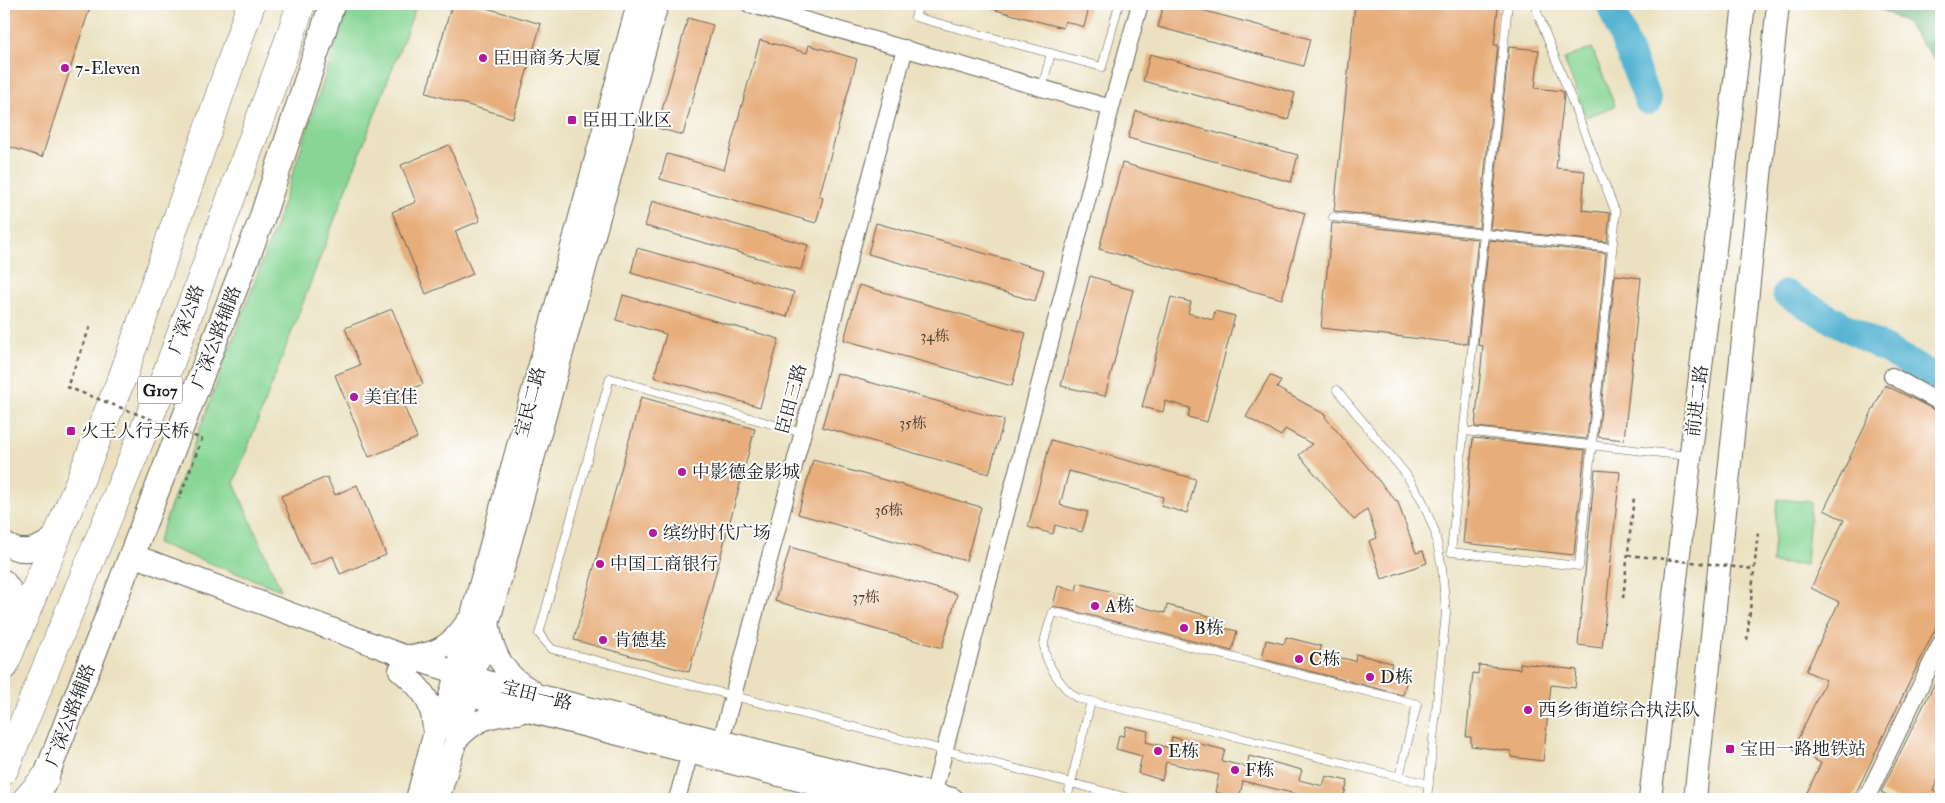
<svg xmlns="http://www.w3.org/2000/svg" width="1945" height="803" viewBox="0 0 1945 803" font-family="'IM FELL Double Pica','Noto Serif SC',serif">
	<style>
		.green { fill: #88d695; stroke: #527958 }
		.forest { fill: #6eb77e; stroke: #456a4d }
		.lines { fill: none; stroke-linecap: round; stroke-linejoin: round }
		.river { stroke: #54b4d2; stroke-width: 28 }
		.building { fill: #e7ad7a }
		.lane-casing { stroke: #646155; stroke-width: 9 }
		.street-casing { stroke: #646155; stroke-width: 18 }
		.secondary-casing { stroke: #646155; stroke-width: 24 }
		.primary-casing { stroke: #646155; stroke-width: 27 }
		.highway-casing { stroke: #646155; stroke-width: 29 }
		.path { stroke: #646155; stroke-width: 2.5; stroke-dasharray: 4 4; stroke-linecap: butt }
		.lane { stroke: #fff; stroke-width: 8 }
		.street { stroke: #fff; stroke-width: 16 }
		.secondary { stroke: #fff; stroke-width: 22 }
		.primary { stroke: #fff; stroke-width: 25 }
		.highway { stroke: #fff; stroke-width: 28 }
		.path-bridge { stroke: #646155; stroke-width: 2.5; stroke-dasharray: 4 4; stroke-linecap: butt }
		.poi-dot { fill: #b5179e; stroke: #fff; stroke-width: 2 }
		.labels { text-anchor: middle; stroke-width: 4; stroke-linejoin: round; paint-order: stroke }
		.number-label { font-size: 15px; fill: #4f4034 }
		.shield { fill: #fff; stroke: #606060; stroke-width: 1 }
		.shield-label { font-size: 16px; font-weight: bold; fill: #1c1c1c }
		.poi-label { font-size: 18px; fill: #1c1c1c; stroke: #fff; text-anchor: start }
		.street-label { font-size: 18px; fill: #1c1c1c; stroke: #fff }
	</style>
	<rect width="100%" height="100%" fill="#fff"/>
	<filter id="ink" filterUnits="userSpaceOnUse"><feTurbulence type="fractalNoise" baseFrequency=".02" numOctaves="2"/><feDisplacementMap in="SourceGraphic" scale="10" xChannelSelector="R" yChannelSelector="G"/><feConvolveMatrix kernelMatrix="1 2 1 2 8 2 1 2 1" color-interpolation-filters="sRGB"/></filter>
	<filter id="wash" filterUnits="userSpaceOnUse"><feTurbulence type="fractalNoise" baseFrequency=".0096" numOctaves="4" result="noise"/><feDisplacementMap in="SourceGraphic" scale="20" xChannelSelector="R" yChannelSelector="G"/><feGaussianBlur stdDeviation="1.12" result="paint"/><feColorMatrix in="noise" values="0 0 0 0 0 0 0 0 0 0 0 0 0 0 0 0 0 1.4 0 .05"/><feComposite in="paint" operator="in"/></filter>
	<g filter="url(#wash)">
		<rect width="100%" height="100%" fill="#ebe1c0"/>
		<path class="green" d="M349,4H417L234,483L281,590L157,543L275,227Z
			M1592,48L1615,106L1586,117L1564,59Z
			M1777,499L1811,502L1806,565L1772,563Z"/>
		<path class="forest" d="M1870,4H1941V68L1905,22Z"/>
		<g class="lines">
			<path class="river" d="M1610,4L1648,101
				M1786,294L1941,380"/>
		</g>
		<g id="blocks">
			<path class="building" d="M10,4H91L42,157L4,145V25Z
				M452,4H473L541,24L513,118L426,93Z
				M988,4H1090L1084,27L1065,21L1063,28L988,8Z
				M1164,4H1179L1310,39L1303,66L1158,27Z
				M1355,4H1470L1498,7L1494,45H1498L1479,228L1334,211Z
				M688,18L713,25L683,135L657,128Z
				M760,40L807,53L809,45L857,59L819,197L823,198L816,223L660,179L667,154L724,170Z
				M1509,47L1539,50L1535,88L1562,91L1564,95L1556,168L1585,171L1582,210L1610,213L1607,242L1490,229Z
				M1150,54L1295,93L1288,120L1143,81Z
				M1136,111L1298,155L1291,182L1128,138Z
				M449,145L480,221L455,231L473,274L426,294L392,212L416,202L401,165Z
				M1122,163L1305,213L1282,299L1099,249Z
				M652,201L808,245L801,270L645,226Z
				M876,223L1044,270L1035,301L868,254Z
				M1332,223L1478,239L1467,344L1321,328Z
				M1489,240L1606,253L1587,439L1475,427L1483,346L1478,345Z
				M637,248L794,292L787,317L631,273Z
				M1615,275L1641,278L1624,440L1598,437Z
				M1090,276L1110,282V284L1133,290L1105,396L1061,386Z
				M859,285L1026,333L1012,386L844,340Z
				M623,295L779,339L760,407L654,377L666,334L616,320Z
				M1171,297L1191,302L1188,313L1213,320L1215,311L1235,316L1207,422L1188,417L1190,408L1165,401L1163,412L1142,407Z
				M392,309L423,384L399,394L417,438L369,457L335,375L360,365L345,328Z
				M837,373L1004,420L989,474L822,427Z
				M1270,375L1281,381L1277,388L1326,415L1325,417L1396,501L1397,500L1416,553L1423,551L1427,563L1382,579L1369,541L1377,538L1367,509L1354,520L1299,455L1312,444L1285,429L1281,436L1246,417Z
				M1885,385L1941,413V617L1853,799H1804L1821,763L1793,749L1826,680L1806,671L1839,602L1811,588L1844,520L1824,510Z
				M641,397L755,429L689,672L574,640Z
				M1473,438L1585,450L1574,555L1463,543Z
				M1051,440L1196,479L1187,513L1161,506L1163,497L1069,471L1060,505L1088,512L1082,532L1055,525L1053,534L1028,527Z
				M813,460L981,507L966,561L798,514Z
				M1595,470L1620,472L1602,648L1578,645Z
				M327,477L335,495L357,485L386,555L340,574L333,556L310,565L281,496Z
				M790,547L957,594L942,648L775,601Z
				M1078,583L1132,597L1130,604L1165,613L1167,605L1221,619L1220,627L1237,631L1232,651L1053,606L1058,586L1076,591Z
				M1286,637L1321,646L1320,653L1337,657L1355,661L1356,654L1392,663L1390,671L1408,675L1403,695L1262,659L1266,640L1284,644Z
				M1520,663L1577,670L1575,688L1551,685L1543,761L1511,757V751L1471,746V737H1466L1473,673L1478,674L1479,665L1520,669Z
				M1941,670V772L1933,790L1941,794V799H1896L1881,792Z
				M1126,726L1148,731L1146,742L1170,748L1172,737L1225,750L1222,761L1247,767L1249,756L1302,770L1299,780L1323,786L1326,776L1348,781L1343,799H1294L1296,794L1243,781L1239,799L1215,792L1219,775L1166,762L1162,780L1138,773L1142,756L1116,749L1119,735L1124,736Z"/>
		</g>
	</g>
	<g filter="url(#ink)">
		<use href="#blocks" fill-opacity="0" stroke="#646155" stroke-width="1"/>
		<g class="lines">
			<defs>
				<path id="lane" d="M919,4L915,17L1102,67L1119,4
					M1508,4L1451,552L1579,566L1616,213L1534,4
					M1042,88L1051,53
					M1333,217L1612,248
					M1337,390L1405,473L1422,500L1435,532L1442,568L1446,613L1427,799
					M1464,431L1688,456
					M803,433L610,378L539,634L552,649L1133,799
					M1399,777L1417,704L1053,612C1050,622 1044,636 1044,646C1045,664 1063,689 1077,698L1429,784
					M1067,799L1091,701"/>
				<path id="street" d="M749,4L1111,108
					M1892,376L1941,403
					M718,752L905,48
					M677,799L690,753
					M932,799L1111,108L1140,4
					M1866,799L1941,643"/>
				<path id="secondary" d="M4,543C24,557 40,549 57,535
					M132,555L404,656L504,687L952,799
					M4,581C17,596 17,612 18,631
					M489,627C493,655 505,676 531,690
					M407,656C435,656 452,645 467,622
					M400,670C424,690 434,703 434,735
					M455,689L500,704L874,799
					M456,740C476,719 490,715 518,713
					M417,799L434,735L447,707L638,4
					M438,799L461,723L657,4
					M1650,799L1744,4
					M1695,799L1778,4"/>
				<path id="primary" d="M38,797L261,221L332,4"/>
				<path id="highway" d="M4,666L124,373L251,4
					M4,770L159,394L290,37L301,4
					M27,799L45,778"/>
			</defs>
			<use href="#lane" class="lane-casing"/>
			<use href="#street" class="street-casing"/>
			<use href="#secondary" class="secondary-casing"/>
			<use href="#primary" class="primary-casing"/>
			<use href="#highway" class="highway-casing"/>
			<path class="path" d="M1623,598L1634,497
				M1747,640L1758,532"/>
			<use href="#lane" class="lane"/>
			<use href="#street" class="street"/>
			<use href="#secondary" class="secondary"/>
			<use href="#primary" class="primary"/>
			<use href="#highway" class="highway"/>
			<path class="path-bridge" d="M90,327L67,387L202,439L179,499
				M1628,555L1754,569"/>
		</g>
	</g>
	<g class="poi-dot">
		<circle cx="483" cy="58" r="5"/>
		<circle cx="65" cy="68" r="5"/>
		<rect x="567" y="115" width="10" height="10" rx="2.5"/>
		<circle cx="354" cy="397" r="5"/>
		<rect x="66" y="426" width="10" height="10" rx="2.5"/>
		<circle cx="682" cy="472" r="5"/>
		<circle cx="653" cy="533" r="5"/>
		<circle cx="600" cy="564" r="5"/>
		<circle cx="1095" cy="606" r="5"/>
		<circle cx="1184" cy="628" r="5"/>
		<circle cx="603" cy="640" r="5"/>
		<circle cx="1299" cy="659" r="5"/>
		<circle cx="1370" cy="677" r="5"/>
		<circle cx="1528" cy="710" r="5"/>
		<rect x="1725" y="744" width="10" height="10" rx="2.5"/>
		<circle cx="1158" cy="751" r="5"/>
		<circle cx="1235" cy="770" r="5"/>
	</g>
	<g class="labels">
		<g class="number-label">
			<text x="935" y="341">34栋</text>
			<text x="913" y="428">35栋</text>
			<text x="889" y="515">36栋</text>
			<text x="866" y="602">37栋</text>
		</g>
		<rect class="shield" x="137.5" y="376.5" width="45" height="27" rx="4"/>
		<g class="shield-label">
			<text x="160" y="396">G107</text>
		</g>
		<g class="poi-label">
			<text x="493" y="64">臣田商务大厦</text>
			<text x="75" y="74">7-Eleven</text>
			<text x="582" y="126">臣田工业区</text>
			<text x="364" y="403">美宜佳</text>
			<text x="81" y="437">火王人行天桥</text>
			<text x="692" y="478">中影德金影城</text>
			<text x="663" y="539">缤纷时代广场</text>
			<text x="610" y="570">中国工商银行</text>
			<text x="1105" y="612">A栋</text>
			<text x="1194" y="634">B栋</text>
			<text x="613" y="646">肯德基</text>
			<text x="1309" y="665">C栋</text>
			<text x="1380" y="683">D栋</text>
			<text x="1538" y="716">西乡街道综合执法队</text>
			<text x="1740" y="755">宝田一路地铁站</text>
			<text x="1168" y="757">E栋</text>
			<text x="1245" y="776">F栋</text>
		</g>
		<g class="street-label">
			<text transform="translate(186 319) rotate(-70)" y="6">广深公路</text>
			<text transform="translate(216 337) rotate(-69)" y="6">广深公路辅路</text>
			<text transform="translate(791 399) rotate(-75)" y="6">臣田三路</text>
			<text transform="translate(1697 401) rotate(-83)" y="6">前进二路</text>
			<text transform="translate(530 402) rotate(-75)" y="6">宝民二路</text>
			<text transform="translate(537 695) rotate(14)" y="6">宝田一路</text>
			<text transform="translate(70 715) rotate(-69)" y="6">广深公路辅路</text>
		</g>
	</g>
	<rect width="1945" height="803" fill="none" stroke="#fff" stroke-width="20"/>
</svg>
